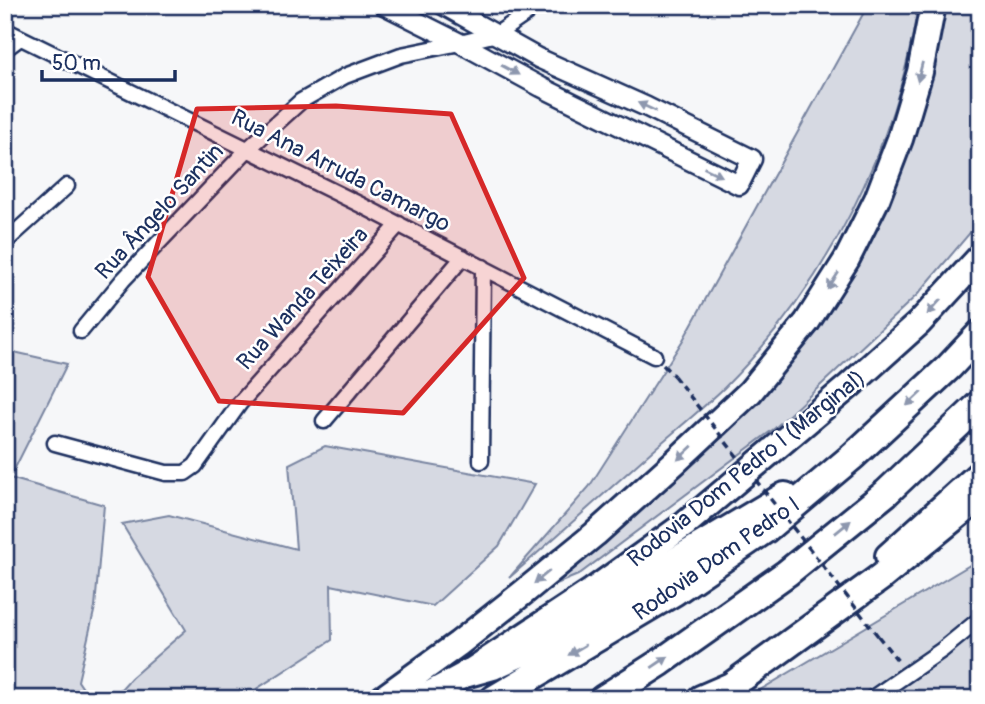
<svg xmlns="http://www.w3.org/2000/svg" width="985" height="704" viewBox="0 0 985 704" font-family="Pangolin,sans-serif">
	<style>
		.green { fill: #d6d9e2; stroke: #7884a0; stroke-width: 2 }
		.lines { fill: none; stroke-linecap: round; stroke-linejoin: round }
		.minor-casing { stroke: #1b2f5e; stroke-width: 19 }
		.tertiary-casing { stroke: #1b2f5e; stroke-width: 23 }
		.trunk-casing { stroke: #1b2f5e; stroke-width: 30 }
		.motorway-casing { stroke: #1b2f5e; stroke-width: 32 }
		.path { stroke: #1b2f5e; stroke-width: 3.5; stroke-dasharray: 7 5; stroke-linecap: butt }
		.minor { stroke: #fff; stroke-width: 14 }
		.tertiary { stroke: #fff; stroke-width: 18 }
		.trunk { stroke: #fff; stroke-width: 24 }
		.motorway { stroke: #fff; stroke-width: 26 }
		.path-bridge { stroke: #1b2f5e; stroke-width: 3.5; stroke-dasharray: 7 5; stroke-linecap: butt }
		.oneway { fill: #8d97ae }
		.marked { fill: #d62828; fill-opacity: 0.2; stroke: #d62828; stroke-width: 5; stroke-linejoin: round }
		.labels { text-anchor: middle; stroke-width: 5; stroke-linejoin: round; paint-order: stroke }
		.street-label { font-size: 23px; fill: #1b2f5e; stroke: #fff }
	</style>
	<rect width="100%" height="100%" fill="#f6f7f9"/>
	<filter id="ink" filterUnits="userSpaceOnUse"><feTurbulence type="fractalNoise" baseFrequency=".0143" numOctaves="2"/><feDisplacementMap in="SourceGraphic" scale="14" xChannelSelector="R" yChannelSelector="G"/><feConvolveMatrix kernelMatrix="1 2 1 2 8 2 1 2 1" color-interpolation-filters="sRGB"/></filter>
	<g filter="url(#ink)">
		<path class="green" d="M868,5H918C897,147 826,287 724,388C701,410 676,430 652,451C604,494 557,536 509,578L589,487L683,340Z
			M944,5H980V221L918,294L775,428L578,575L544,589L689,466L778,375L852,275L901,167Z
			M5,350L67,364L10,478L104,505L95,607L78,681L90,699H5Z
			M325,446L535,484L499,546L433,606L331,585L332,640L241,699H112L131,678L186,630L122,524L169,515L296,549L289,464Z
			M980,559V699H745Z"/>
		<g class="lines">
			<defs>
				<path id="minor" d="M5,30L361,205L654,356
					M5,49L20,38
					M5,242L67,186
					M81,331L123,280L248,149L301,101L345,76L401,55L460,43L497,34L526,14L535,5
					M324,421L463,257
					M55,443L166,473H185L195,466L240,403L399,224
					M481,461L483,267
					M871,699L942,650L980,619"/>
				<path id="tertiary" d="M384,5L460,43L541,87L739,185L752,159L647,107L538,58L443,5"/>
				<path id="trunk" d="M888,556L980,473
					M382,699L458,644L524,592L595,534L674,463L750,392L807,322L847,259L877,199L900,139L920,72L933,5
					M420,699L468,673L592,591L684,525L849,386L919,323L980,257"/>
				<path id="motorway" d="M468,673L493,666L519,654L785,496
					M494,699L674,592L766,529L853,456L949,367L980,334
					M603,699L661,662L787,573L886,493L980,404
					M701,699L731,686L881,577L980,496"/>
			</defs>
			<use href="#minor" class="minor-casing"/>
			<use href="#tertiary" class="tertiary-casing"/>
			<use href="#trunk" class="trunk-casing"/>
			<use href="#motorway" class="motorway-casing"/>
			<path class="path" d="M7,16L13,5
				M663,365L674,376
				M878,636L898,661"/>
			<use href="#minor" class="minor"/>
			<use href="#tertiary" class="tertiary"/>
			<use href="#trunk" class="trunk"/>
			<use href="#motorway" class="motorway"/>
			<path class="path-bridge" d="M674,376L878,636"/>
		</g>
		<defs><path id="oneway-solid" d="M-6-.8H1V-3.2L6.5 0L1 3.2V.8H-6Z" transform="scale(1.75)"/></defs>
		<g class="oneway">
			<use href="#oneway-solid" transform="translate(510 70) rotate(29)"/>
			<use href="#oneway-solid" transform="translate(920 72) rotate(104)"/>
			<use href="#oneway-solid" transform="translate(647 107) rotate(-155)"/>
			<use href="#oneway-solid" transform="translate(713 172) rotate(26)"/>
			<use href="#oneway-solid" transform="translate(833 281) rotate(123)"/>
			<use href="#oneway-solid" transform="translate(934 307) rotate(132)"/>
			<use href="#oneway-solid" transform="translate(914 399) rotate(137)"/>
			<use href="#oneway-solid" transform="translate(685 453) rotate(137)"/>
			<use href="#oneway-solid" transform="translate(843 527) rotate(-39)"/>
			<use href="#oneway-solid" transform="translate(542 577) rotate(141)"/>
			<use href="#oneway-solid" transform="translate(577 650) rotate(149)"/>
			<use href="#oneway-solid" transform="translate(660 662) rotate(-34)"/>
		</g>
	</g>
	<path class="marked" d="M336,106L451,114L524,278L403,413L219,401L148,277L197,109Z"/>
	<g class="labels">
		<g class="street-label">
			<text transform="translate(341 170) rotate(27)" y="8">Rua Ana Arruda Camargo</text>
			<text transform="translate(159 211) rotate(-47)" y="8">Rua Ângelo Santin</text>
			<text transform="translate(302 298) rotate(-48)" y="8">Rua Wanda Teixeira</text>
			<text transform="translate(746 468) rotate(-39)" y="8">Rodovia Dom Pedro I (Marginal)</text>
			<text transform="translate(716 558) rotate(-35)" y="8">Rodovia Dom Pedro I</text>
		</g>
	</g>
	<rect width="985" height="704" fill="none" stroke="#fff" stroke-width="28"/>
	<rect x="14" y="14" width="957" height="676" fill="none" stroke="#1b2f5e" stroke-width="2.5" filter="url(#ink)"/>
	<path d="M42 70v10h133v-10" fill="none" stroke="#1b2f5e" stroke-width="3.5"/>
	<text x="52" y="70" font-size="21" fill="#1b2f5e" stroke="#ffffff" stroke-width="5" paint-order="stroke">50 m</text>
</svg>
